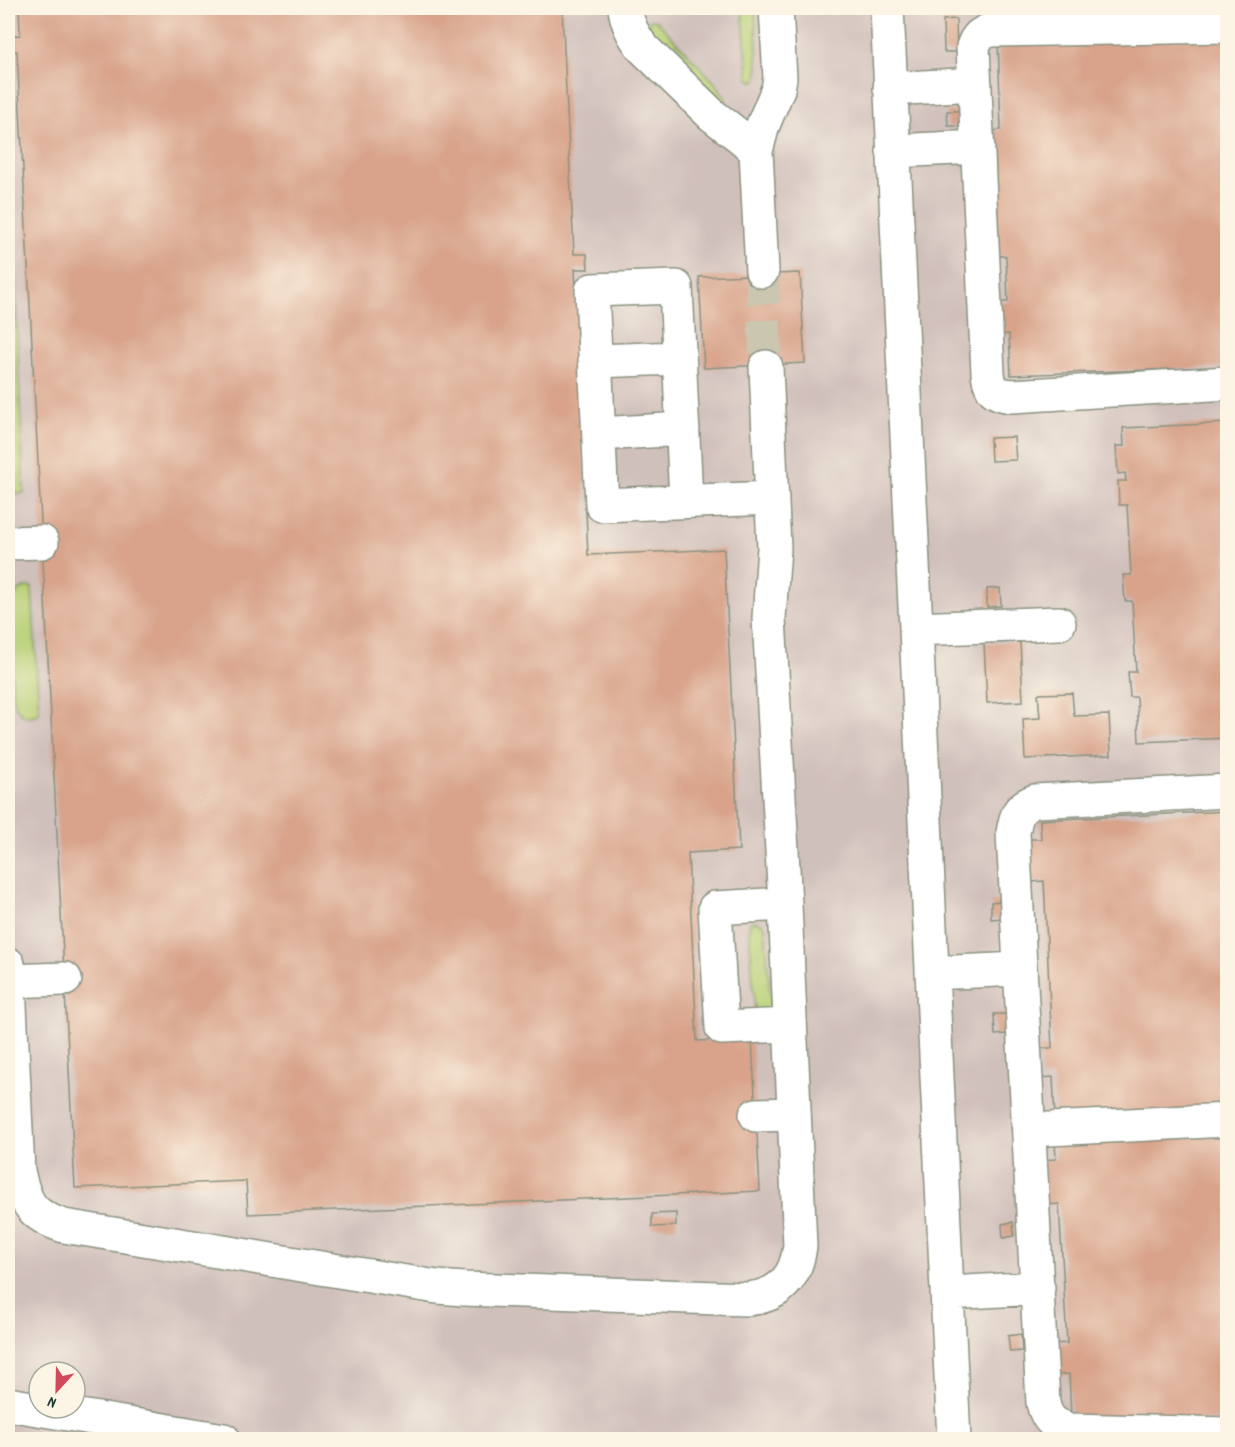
<svg xmlns="http://www.w3.org/2000/svg" width="1235" height="1447" viewBox="0 0 1235 1447" font-family="Dekko,sans-serif">
	<style>
		.industrial { fill: #d0c0bc; fill-rule: evenodd }
		.green { fill: #b7cf73; stroke: #6b8654; stroke-width: 1.5 }
		.building { fill: #d8a38a }
		.lines { fill: none; stroke-linecap: round; stroke-linejoin: round }
		.minor-tunnel { stroke: #cbc6af; stroke-width: 33; stroke-dasharray: 33 16; stroke-linecap: butt }
		.minor-casing { stroke: #8a9281; stroke-width: 36 }
		.minor { stroke: #fff; stroke-width: 33 }
	</style>
	<rect width="100%" height="100%" fill="#fcf5e5"/>
	<filter id="ink" filterUnits="userSpaceOnUse"><feTurbulence type="fractalNoise" baseFrequency=".0167" numOctaves="2"/><feDisplacementMap in="SourceGraphic" scale="12" xChannelSelector="R" yChannelSelector="G"/><feConvolveMatrix kernelMatrix="1 2 1 2 8 2 1 2 1" color-interpolation-filters="sRGB"/></filter>
	<filter id="wash" filterUnits="userSpaceOnUse"><feTurbulence type="fractalNoise" baseFrequency=".008" numOctaves="4" result="noise"/><feDisplacementMap in="SourceGraphic" scale="24" xChannelSelector="R" yChannelSelector="G"/><feGaussianBlur stdDeviation="1.35" result="paint"/><feColorMatrix in="noise" values="0 0 0 0 0 0 0 0 0 0 0 0 0 0 0 0 0 1.4 0 .05"/><feComposite in="paint" operator="in"/></filter>
	<g filter="url(#wash)">
		<rect width="100%" height="100%" fill="#f6e8ce"/>
		<path class="industrial" d="M8,8H1227V1439H8ZM39,1372H75V1408H39Z"/>
		<path class="green" d="M742,8H755L758,74L756,81H752L749,79L748,74Z
			M650,19L656,20L716,84L725,96L726,102L725,105L649,33L648,22Z
			M8,126L24,493L17,494L8,491Z
			M26,587H32L39,713C24,721 18,713 13,699L9,613C11,602 14,591 26,587Z
			M751,921C757,922 762,921 765,927L771,1009L770,1014L755,1012L749,927Z"/>
		<g id="blocks">
			<path class="building" d="M19,8H562L574,254H587L588,269H575L588,555L724,549L739,850L688,853L697,1041L752,1039L760,1191L248,1214L246,1181L75,1188L17,51H8V36L20,35Z
				M956,19L957,52H944L943,20Z
				M998,39L1228,40V367L1011,375L1009,334L996,335L994,302H1008L1006,256H996L992,131L1001,130Z
				M947,111H960V126H948Z
				M800,273L805,363L704,368L699,277Z
				M1228,423V738L1139,742L1137,697H1130L1128,672H1136L1132,601H1125L1123,575H1131L1127,505H1119L1118,481H1126L1125,473L1118,474L1116,446H1124L1123,428Z
				M1014,437L1016,460L991,461L990,438Z
				M1000,588L1001,606L987,607V589Z
				M1020,642L1023,701L987,703L984,643Z
				M1072,693L1074,716L1109,715L1111,755L1025,759L1023,719L1040,718L1038,694Z
				M1228,811V1110L1055,1118L1053,1077L1041,1078L1040,1048H1052L1044,881L1031,882L1029,839H1041L1040,820Z
				M1002,901L1003,918L991,919V902Z
				M994,1014H1006L1007,1034L995,1035Z
				M1228,1131V1421L1071,1416L1069,1374L1056,1375L1054,1344L1067,1343L1059,1204L1046,1205L1043,1160L1056,1159L1055,1141Z
				M676,1213V1226L652,1227V1214Z
				M1013,1222L1014,1236L1003,1238L1002,1224Z
				M1021,1334L1022,1351L1010,1352L1008,1336Z"/>
		</g>
	</g>
	<g filter="url(#ink)">
		<use href="#blocks" fill-opacity="0" stroke="#8a9281" stroke-width="1.5"/>
		<g class="lines">
			<path class="minor-tunnel" d="M762,271L766,367"/>
			<defs>
				<path id="minor" d="M625,8C627,24 633,36 644,49L712,115L743,139L756,151
					M887,8L954,1440
					M1228,26L991,30C981,33 976,37 973,47L988,373C990,391 995,394 1012,396L1228,383
					M890,89L975,84
					M893,151L978,147
					M762,271L756,151L763,125L778,89L780,78L776,8
					M595,361L679,358
					M599,434L683,429
					M686,501L676,287L592,290L602,505L772,498
					M8,543L42,542
					M916,629L1059,623
					M1228,791L1035,801C1018,807 1016,815 1013,833L1043,1403C1047,1420 1053,1424 1069,1430L1228,1434
					M785,904L715,908L722,1028L790,1025
					M8,964L18,1171C25,1203 31,1216 64,1226L437,1287L464,1289L746,1299C779,1297 796,1278 800,1246L785,904L769,618L774,548L766,367
					M932,973L1020,969
					M8,981L65,979
					M756,1115L794,1114
					M1029,1130L1228,1120
					M948,1293L1038,1288
					M8,1404L224,1440"/>
			</defs>
			<use href="#minor" class="minor-casing"/>
			<use href="#minor" class="minor"/>
		</g>
	</g>
	<rect width="1235" height="1447" fill="none" stroke="#fcf5e5" stroke-width="30"/>
	<g transform="translate(57 1390) rotate(202)"><circle r="28" fill="#fcf5e5" stroke="#a4ab9e" stroke-width="1.5"/>
	<path d="M0-4.5L10 22L0 15L-10 22Z" fill="#d1495b"/>
	<text y="-9" font-size="16" font-weight="bold" text-anchor="middle" fill="#1f3d34">N</text>
	</g>
</svg>
